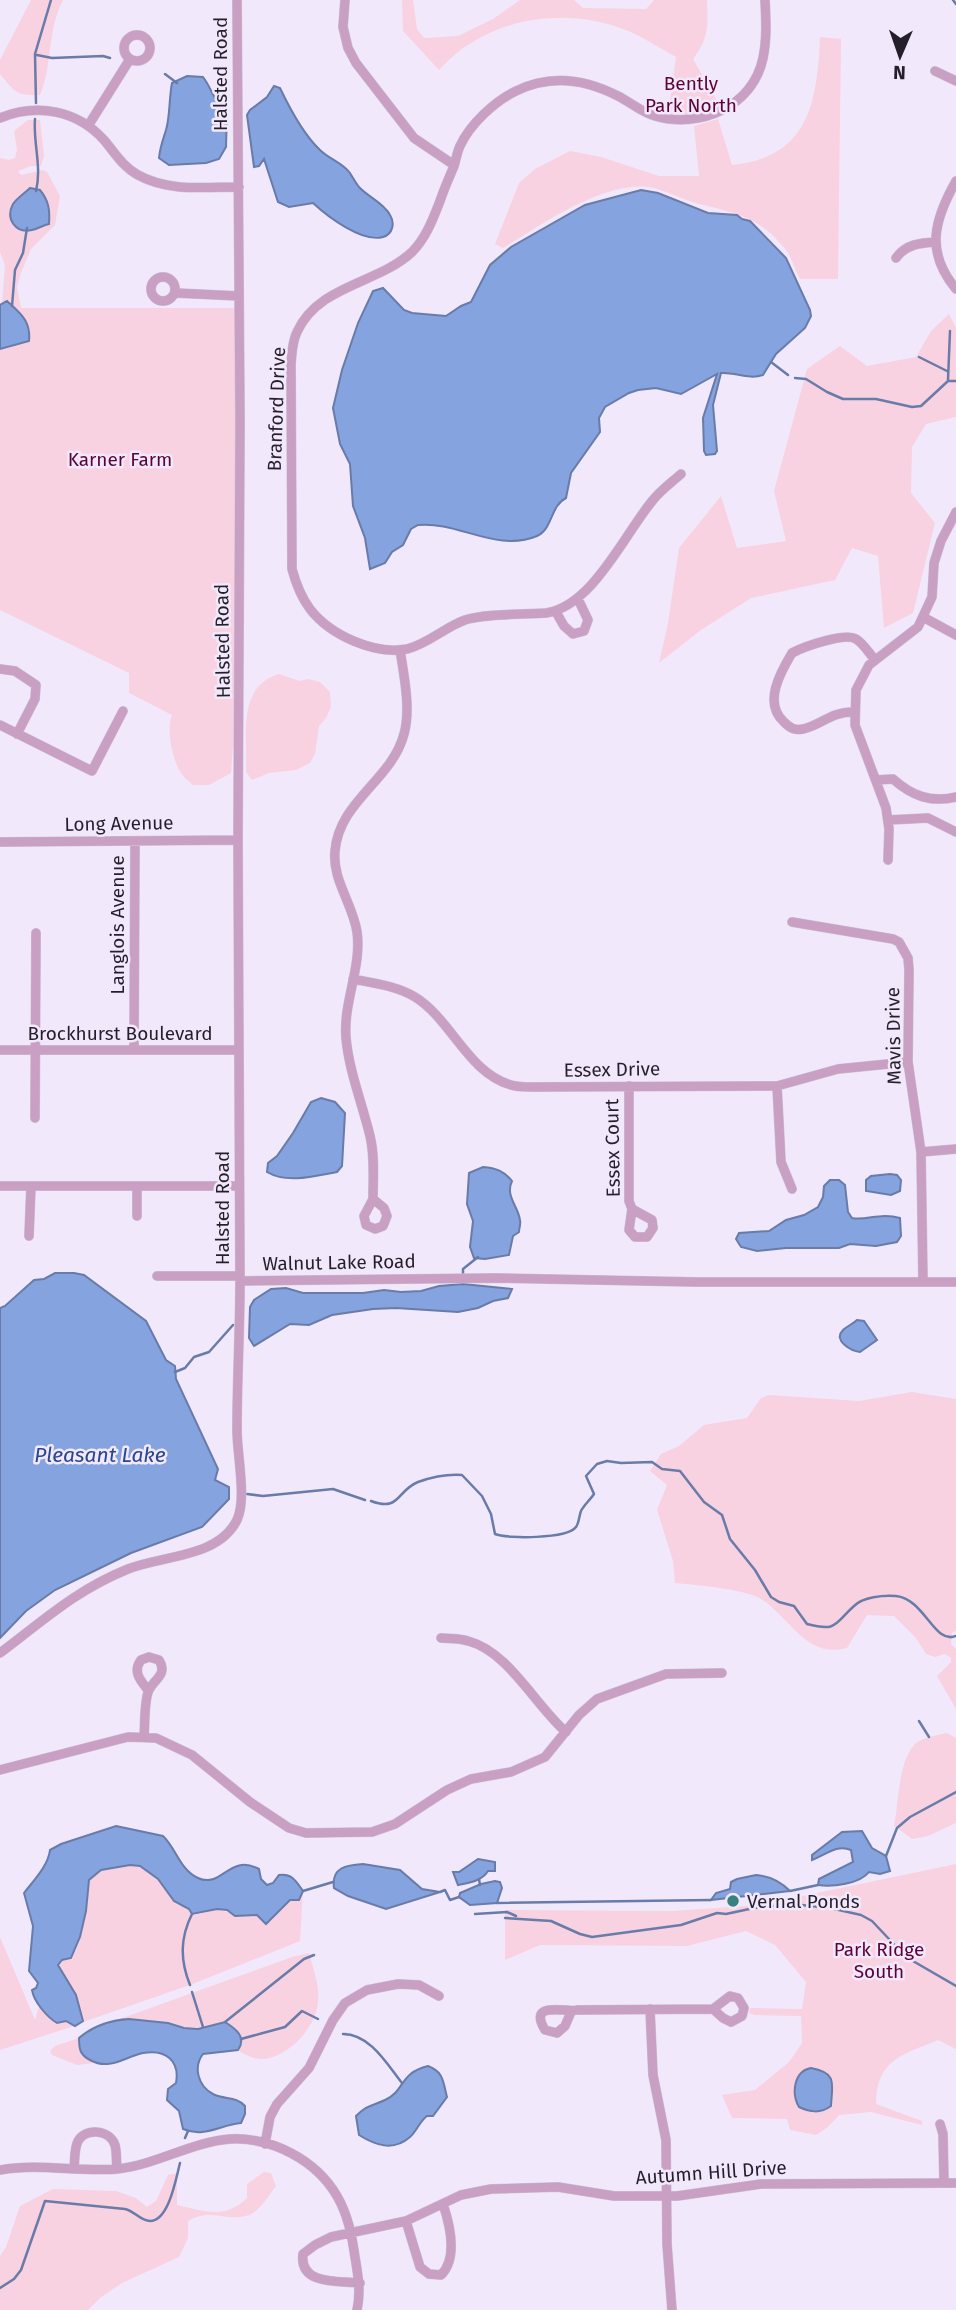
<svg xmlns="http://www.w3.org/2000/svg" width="956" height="2310" viewBox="0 0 956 2310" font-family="'Fira Sans',sans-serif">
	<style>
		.green { fill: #f8d2e0 }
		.water { fill: #84a3df; stroke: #687ba9; stroke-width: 2 }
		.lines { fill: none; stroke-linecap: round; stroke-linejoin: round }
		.stream { stroke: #687ba9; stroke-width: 2.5 }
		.minor-casing { stroke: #cdc4d6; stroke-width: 10 }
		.minor { stroke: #c99fc3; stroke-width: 9 }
		.poi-dot { fill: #388181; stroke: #f2e8fb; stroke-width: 2.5 }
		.labels { text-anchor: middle; stroke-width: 5; stroke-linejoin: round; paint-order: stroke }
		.street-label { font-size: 19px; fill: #251f2b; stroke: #f2e8fb }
		.park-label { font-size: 19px; fill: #5c0335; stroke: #f2e8fb }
		.poi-label { font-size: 19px; fill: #251f2b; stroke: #f2e8fb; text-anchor: start }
		.water-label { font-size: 21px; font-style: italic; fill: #27478f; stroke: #f2e8fb }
	</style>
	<rect width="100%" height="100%" fill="#f2e8fb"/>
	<path class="green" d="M31,0H63C47,30 53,64 40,95C16,96 15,92 0,74V60Z
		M402,0H413L417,29L424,38L458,36L493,19L520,0H574L583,8L646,9L654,0H707C708,26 709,38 693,59L720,106L706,113L668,115L676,57C659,48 642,36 623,29C573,10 513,15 468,45C457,51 448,61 439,70L403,31Z
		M820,37L841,39L838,279H800C795,270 792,258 786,250C761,218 737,213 699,204C684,200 669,192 654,188C608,177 541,225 503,248L495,244L519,183L535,169L570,151L601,157L659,176H699L694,126L718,119L732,165C809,157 817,103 820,37Z
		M28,120H40L44,156L41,166H31L18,171L21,175L43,170L47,172L60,196L55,225L31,249L21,273L17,287L21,308H240V749L233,746L231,773L209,785H193C189,781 184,778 181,773C172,759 166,729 172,715L129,693V673L0,610V308L7,301L2,304L5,265L0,252V158L9,160L15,158L17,150L14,131Z
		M949,314L956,328V417L926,424L912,447L911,493L935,523L913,613L884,628L878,556L852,548L835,580L751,598L701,630L659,663L668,623L679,548L721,496L737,548L786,541L774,491L807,369L840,346L867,366L916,357L931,331Z
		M279,674L300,681L308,679L320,682L330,692L331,707L326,718L319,726L315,754L310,763L296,770L269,773L252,780L246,772C248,736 236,687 279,674Z
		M912,1392L956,1399V1631L952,1633L951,1644L956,1649V1709L937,1676L951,1662V1658L945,1654L935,1657L926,1654L916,1638L894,1616L867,1615L847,1648C806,1659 791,1618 761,1599C745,1589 695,1585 675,1583L673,1561L657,1510L667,1485L650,1471L661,1454L679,1446L704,1425L747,1418L761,1398L769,1395L859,1401Z
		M947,1733L956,1738V1823L928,1836L912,1839L894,1826C899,1802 898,1754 919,1741C928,1737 937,1735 947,1733Z
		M956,1864V2049L938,2040C903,2055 876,2059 876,2104L922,2121V2125L871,2112L839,2115L828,2127L816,2135L790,2130L787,2119L732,2118L722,2095L755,2090L789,2062L802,2043L801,2016L755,2015L749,2013L750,2008L802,2009L806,1982L775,1945L746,1931L687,1946L540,1945L505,1960V1910L672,1911L759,1905Z
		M130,1865C151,1865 160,1885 173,1898C175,1901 192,1913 195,1915L217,1909L239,1916L257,1915L264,1923L270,1922L290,1900H299L303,1891L300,1941L190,1985L83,2022L78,1999L58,1964C62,1960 68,1961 72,1956C88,1938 82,1898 90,1878L101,1870Z
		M0,1937L35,2020L39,2006C49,2013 51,2026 66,2021L74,2026L0,2050Z
		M309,1953C313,1968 320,1986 318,2002C316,2027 290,2056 264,2059C255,2060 245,2055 238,2050L241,2045L212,2025C181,2033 150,2017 117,2020L292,1957Z
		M79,2038C79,2052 82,2056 95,2063L77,2065L52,2055L50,2051L55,2046Z
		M264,2172L271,2173L276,2186C268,2196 261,2210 249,2215C227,2223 212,2207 188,2221V2238L179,2257L122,2283L100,2298L88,2310H0V2256L6,2247L20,2206L53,2189L116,2191L136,2198L147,2207L156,2201L168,2175L177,2173V2205C205,2211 224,2220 247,2198V2184Z"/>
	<path class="water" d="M187,76L203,77C213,90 212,100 227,110L226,147L219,159L206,163L169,165L159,158C160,147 163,140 166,130C170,117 169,98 172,83Z
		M274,86L280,88C290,109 303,134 320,150C329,159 343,163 350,173C353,178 355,182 359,187C368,197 384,203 390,215C395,223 393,234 383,237C362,243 327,216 313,203L289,207L278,202L264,159L259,166L254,167L247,115L250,110L267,97Z
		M30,188L40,190C49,201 50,210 49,224C43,225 38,229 32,230C16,234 5,219 13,204C17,198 25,193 30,188Z
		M641,190L658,193L708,213L737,215L742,219L750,221L786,258L810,310L811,316L805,328L776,354L763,375C748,380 736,372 721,373L713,405L717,451L715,454L706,455L704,451L703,418L717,374L681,394L656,388L638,390L629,393L605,407L599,418L600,432L571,473L566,498C550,506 553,529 537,536C497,553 458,521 418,525L411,529L403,545L392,552L385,563L370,569L365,538L353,506L350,464L340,444L333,408L342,370L358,323L373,291L383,288L404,310L412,313L446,316L461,306L471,302L490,265L511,247L585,205Z
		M7,301C21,314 31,321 29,341L0,349V305Z
		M321,1098L335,1102L345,1113L342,1166L337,1172C315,1176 287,1184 267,1172L268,1163L277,1156L293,1133L311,1102Z
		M483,1167C496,1168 504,1171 512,1181C505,1196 518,1206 520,1220C521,1224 519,1228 519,1232L513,1236L509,1255L485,1259L474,1258L470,1247L473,1221L467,1204L469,1173Z
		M890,1174L897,1175L901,1180L900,1191L891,1195L866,1191V1180L871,1176Z
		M830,1180H839L845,1185L848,1212L852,1218C867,1221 880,1212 900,1218L901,1236L897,1242L876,1246L850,1244L839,1248H786L757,1251L741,1247L736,1239L739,1233L769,1231L786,1220L804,1215L818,1207L823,1197L824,1186Z
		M55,1273H74L84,1275L146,1321L166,1360L175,1366L176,1379L218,1469L215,1480L229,1487V1499L202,1527L131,1553L55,1590L26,1611L0,1638V1308L5,1306L34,1280L44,1279Z
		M463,1284L512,1289L508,1298L493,1301L478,1308L458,1312L396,1308L373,1309L332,1315L309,1325L290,1324L254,1346L249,1338L250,1307L254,1300L271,1289L286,1288L303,1293H363L384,1290L401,1292L421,1291L439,1286Z
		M857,1320L864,1321L877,1340L860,1352C852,1351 832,1341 843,1330C847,1326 853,1324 857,1320Z
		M116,1826L163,1836C176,1848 180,1870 198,1878C222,1889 229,1853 259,1869L261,1879L267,1885L273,1883L279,1875C292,1873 296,1881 303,1891L299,1900H290L266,1924L257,1915L235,1916L227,1910L217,1909L192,1914L189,1909L174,1901L158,1879L140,1866L130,1865L101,1870L89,1880L86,1911L80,1937L71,1958L62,1960L58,1965L76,1995L83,2021L75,2026L66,2021L57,2023C47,2017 34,2002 32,1990L36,1988L38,1983L29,1971L33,1926L24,1893C34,1880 48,1866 50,1850L61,1844Z
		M862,1831L872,1848L886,1856L890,1871L880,1874L869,1872C860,1884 832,1887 818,1885L819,1879L853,1862L851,1850C836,1844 826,1855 812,1860V1855L842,1832Z
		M478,1859L495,1862V1871H488C482,1881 469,1883 458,1885L453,1872H459Z
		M363,1864L400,1870L422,1889L440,1892L386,1909L348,1896L334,1888C331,1867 347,1865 363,1864Z
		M756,1875C770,1876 781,1882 790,1891L711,1900L716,1893L730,1889L731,1882L737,1879Z
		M495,1881L500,1882L502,1888L497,1903L470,1905L459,1897L460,1893L481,1884Z
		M129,2019L168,2023L184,2028L198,2029L225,2022C236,2029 247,2037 238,2050L203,2054C193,2067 198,2086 213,2094C225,2100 236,2096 245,2106V2114L241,2123C220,2125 204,2138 183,2129L179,2111L167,2100L168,2089L176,2083C180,2061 166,2049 143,2053C124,2057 110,2071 90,2060C80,2055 79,2049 79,2038C93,2026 111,2020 129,2019Z
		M428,2066C444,2072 443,2082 447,2097L433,2116H427C419,2122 417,2131 410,2137C393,2152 375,2145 359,2135L356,2116C367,2105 372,2106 385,2100C406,2090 399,2073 428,2066Z
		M811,2068C838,2073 832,2084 831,2106C820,2114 810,2112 799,2107C791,2093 794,2071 811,2068Z"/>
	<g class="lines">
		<path class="stream" d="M953,0L956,4
			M37,55L52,58L103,56L110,58
			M165,74L177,83
			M36,103L35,54L51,0
			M35,119C33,143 42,167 36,191
			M12,306L15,270L23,253L27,228
			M919,357L947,371
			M771,362L788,375
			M795,378L806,379L827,392L843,399H876L912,407L921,406L948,381H956
			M948,380L950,331
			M463,1284V1269L478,1257
			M175,1372L185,1368L194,1357L209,1352L233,1325
			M247,1494L263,1496L333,1489L365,1500
			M371,1501C400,1512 396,1491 418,1482C432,1477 448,1474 462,1475L482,1496L491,1514L495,1534C507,1539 567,1539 576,1527C579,1523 579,1516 581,1511C584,1505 590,1500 594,1494L586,1476L597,1464L607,1461L621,1463L652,1462L662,1469L680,1471L704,1502L722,1515L730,1539L755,1570L771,1597L779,1602L794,1606L807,1624C838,1632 834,1624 854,1606C863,1597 883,1595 896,1596C925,1599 934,1645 956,1636
			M919,1721L929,1737
			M886,1856L897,1828L910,1817L956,1792
			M479,1879L480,1885
			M303,1891L333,1882
			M790,1891L818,1885
			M440,1892L445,1890L450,1900L459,1897
			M497,1903L711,1900
			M475,1914L507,1912L516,1916
			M505,1918L551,1921L580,1934L592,1937L681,1925L717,1913L726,1914L754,1908L792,1904L830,1908L861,1915L872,1921L906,1957L956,1986
			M190,1985C180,1960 180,1938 192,1914
			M192,1992L203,2027
			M225,2022L304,1959L314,1955
			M343,2034C370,2034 387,2064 402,2083
			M241,2039L285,2027L302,2011L318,2019
			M185,2138L188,2131
			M0,2288L14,2279L21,2270L45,2201L125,2209C135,2211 140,2221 150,2221C169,2221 176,2178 180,2163"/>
		<defs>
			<path id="minor" d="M237,0L240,421L238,840L240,1281
				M345,0L343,27L348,48L356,63L414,138L454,165
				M124 48a13 13 0 1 1 26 0a13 13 0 1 1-26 0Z
				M935,71L956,81
				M0,118C37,103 77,110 104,140C115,153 123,167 138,175C169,192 205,187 239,187
				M88,126L130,59
				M956,181C934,220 925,252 956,289
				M896,258C906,244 920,243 936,242
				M151 289a12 12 0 1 1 24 0a12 12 0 1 1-24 0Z
				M176,293L239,296
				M681,474C672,482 661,490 653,500C625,533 593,606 546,613C522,615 487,613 465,620C445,627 428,644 407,649C374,655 330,635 310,609C301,597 296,584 292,569L291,364C292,353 292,342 297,332C318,285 378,284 412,252C426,238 433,219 440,201C444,189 449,178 454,166C456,160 457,152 460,146C470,124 495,101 516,91C550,74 585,79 618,96C630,102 641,112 655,116C699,129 753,107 763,58C767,39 766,20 765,0
				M556,612L564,626L573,634L584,631L588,620L578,599
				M923,617L956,635
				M0,669L15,671L36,685L35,699L17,734
				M854,712C829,712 824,724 803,729C795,731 790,728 784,722C763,703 780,673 792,653C803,647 845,632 856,639C863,643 869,653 875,660
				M0,725L92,771L123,711
				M876,780L893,779C912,796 931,803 956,797
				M888,820L928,818L956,832
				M0,842L238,840
				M888,860L889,829L886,808L855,725L856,690L869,665L918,627L932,597L934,563L941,541L956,512
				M792,922L893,939L899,942L908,958L909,970L908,1062L921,1152L923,1282
				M353,979C374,983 397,986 415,997C451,1019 468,1073 511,1085C517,1087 525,1087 532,1087L777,1086L838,1069L908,1062
				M0,1050H239
				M134,1050L135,841
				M629,1086V1201L632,1209L629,1230L635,1237H647L653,1228L652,1220L632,1209
				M777,1086L781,1162L792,1189
				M35,1118L36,933
				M921,1152L956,1149
				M0,1186H239
				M137,1186V1216
				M373,1199C373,1179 375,1156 370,1136C362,1103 349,1071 346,1038C343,1002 362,967 357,932C353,904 332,880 335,851C339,801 392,780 404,734C411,709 404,676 400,650
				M373,1199L384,1208L387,1216L383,1226L375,1229L366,1225L364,1216Z
				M29,1236L31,1186
				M157,1276H240
				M441,1638C450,1639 459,1638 468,1641C508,1651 535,1705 566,1732
				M0,1653C44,1620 76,1590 128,1569C163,1555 218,1558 237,1520C247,1499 237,1455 237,1430C237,1380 240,1331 240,1281L495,1278L696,1282H956
				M144,1737C145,1726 144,1699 149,1690C154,1679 168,1675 159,1660L149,1657L141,1660C132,1672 141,1681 148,1690
				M0,1770L128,1737L156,1738L192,1755L250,1802L289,1828L306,1833L372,1832L395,1824L447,1790L471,1779L511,1772L545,1757L579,1715L597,1699L666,1674L722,1673
				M730,1996L738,1998L744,2008L742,2016L731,2022L723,2018L713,2009Z
				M650,2009L653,2075L666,2140L667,2244L672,2310
				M571,2012L565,2026L557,2033L545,2030C527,2000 566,2013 577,2010L713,2009
				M940,2124L943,2134L944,2183
				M265,2144L270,2117L277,2104L309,2068L333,2020L345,2003L367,1990L398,1984L419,1985L439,1996
				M74,2169C75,2160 74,2149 78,2141C86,2127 110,2130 115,2145C117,2152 116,2161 117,2169
				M0,2170C39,2163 77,2172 117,2169C156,2165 191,2142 230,2139C272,2137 316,2160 337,2196C348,2215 352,2236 355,2257C358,2275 361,2292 357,2310
				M406,2221L420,2267L429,2274L441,2275C458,2258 450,2225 443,2204
				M360,2283C338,2281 299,2285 303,2254L315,2245L331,2237L406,2221L461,2195L491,2189L558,2187L614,2196H677L761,2184L956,2183"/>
		</defs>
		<use href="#minor" class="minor-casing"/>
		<use href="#minor" class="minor"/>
	</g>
	<circle class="poi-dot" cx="733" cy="1901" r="7"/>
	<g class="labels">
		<g class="street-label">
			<text transform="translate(220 74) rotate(-90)" y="7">Halsted Road</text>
			<text transform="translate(276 409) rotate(-88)" y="7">Branford Drive</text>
			<text transform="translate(222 641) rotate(-91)" y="7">Halsted Road</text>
			<text transform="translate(119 823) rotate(-1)" y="7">Long Avenue</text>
			<text transform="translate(117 925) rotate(-90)" y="7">Langlois Avenue</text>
			<text x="120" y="1040">Brockhurst Boulevard</text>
			<text transform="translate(893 1036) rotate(-91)" y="7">Mavis Drive</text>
			<text transform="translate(612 1069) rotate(-1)" y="7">Essex Drive</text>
			<text transform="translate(612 1148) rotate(-91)" y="7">Essex Court</text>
			<text transform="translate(222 1208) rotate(-90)" y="7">Halsted Road</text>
			<text transform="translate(339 1262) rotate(-1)" y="7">Walnut Lake Road</text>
			<text transform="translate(711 2172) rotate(-4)" y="7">Autumn Hill Drive</text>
		</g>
		<g class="park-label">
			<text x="691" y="90">Bently<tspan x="691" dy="22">Park North</tspan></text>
			<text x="120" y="466">Karner Farm</text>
			<text x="879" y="1956">Park Ridge<tspan x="879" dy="22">South</tspan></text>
		</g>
		<g class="poi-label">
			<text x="747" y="1908">Vernal Ponds</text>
		</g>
		<g class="water-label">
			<text x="100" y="1462">Pleasant Lake</text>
		</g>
	</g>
	<g transform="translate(900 56) rotate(182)" stroke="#f2e8fb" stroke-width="5" paint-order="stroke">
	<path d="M0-5L12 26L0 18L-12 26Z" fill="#251f2b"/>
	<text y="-10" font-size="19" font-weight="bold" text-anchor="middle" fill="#251f2b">N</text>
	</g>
</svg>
